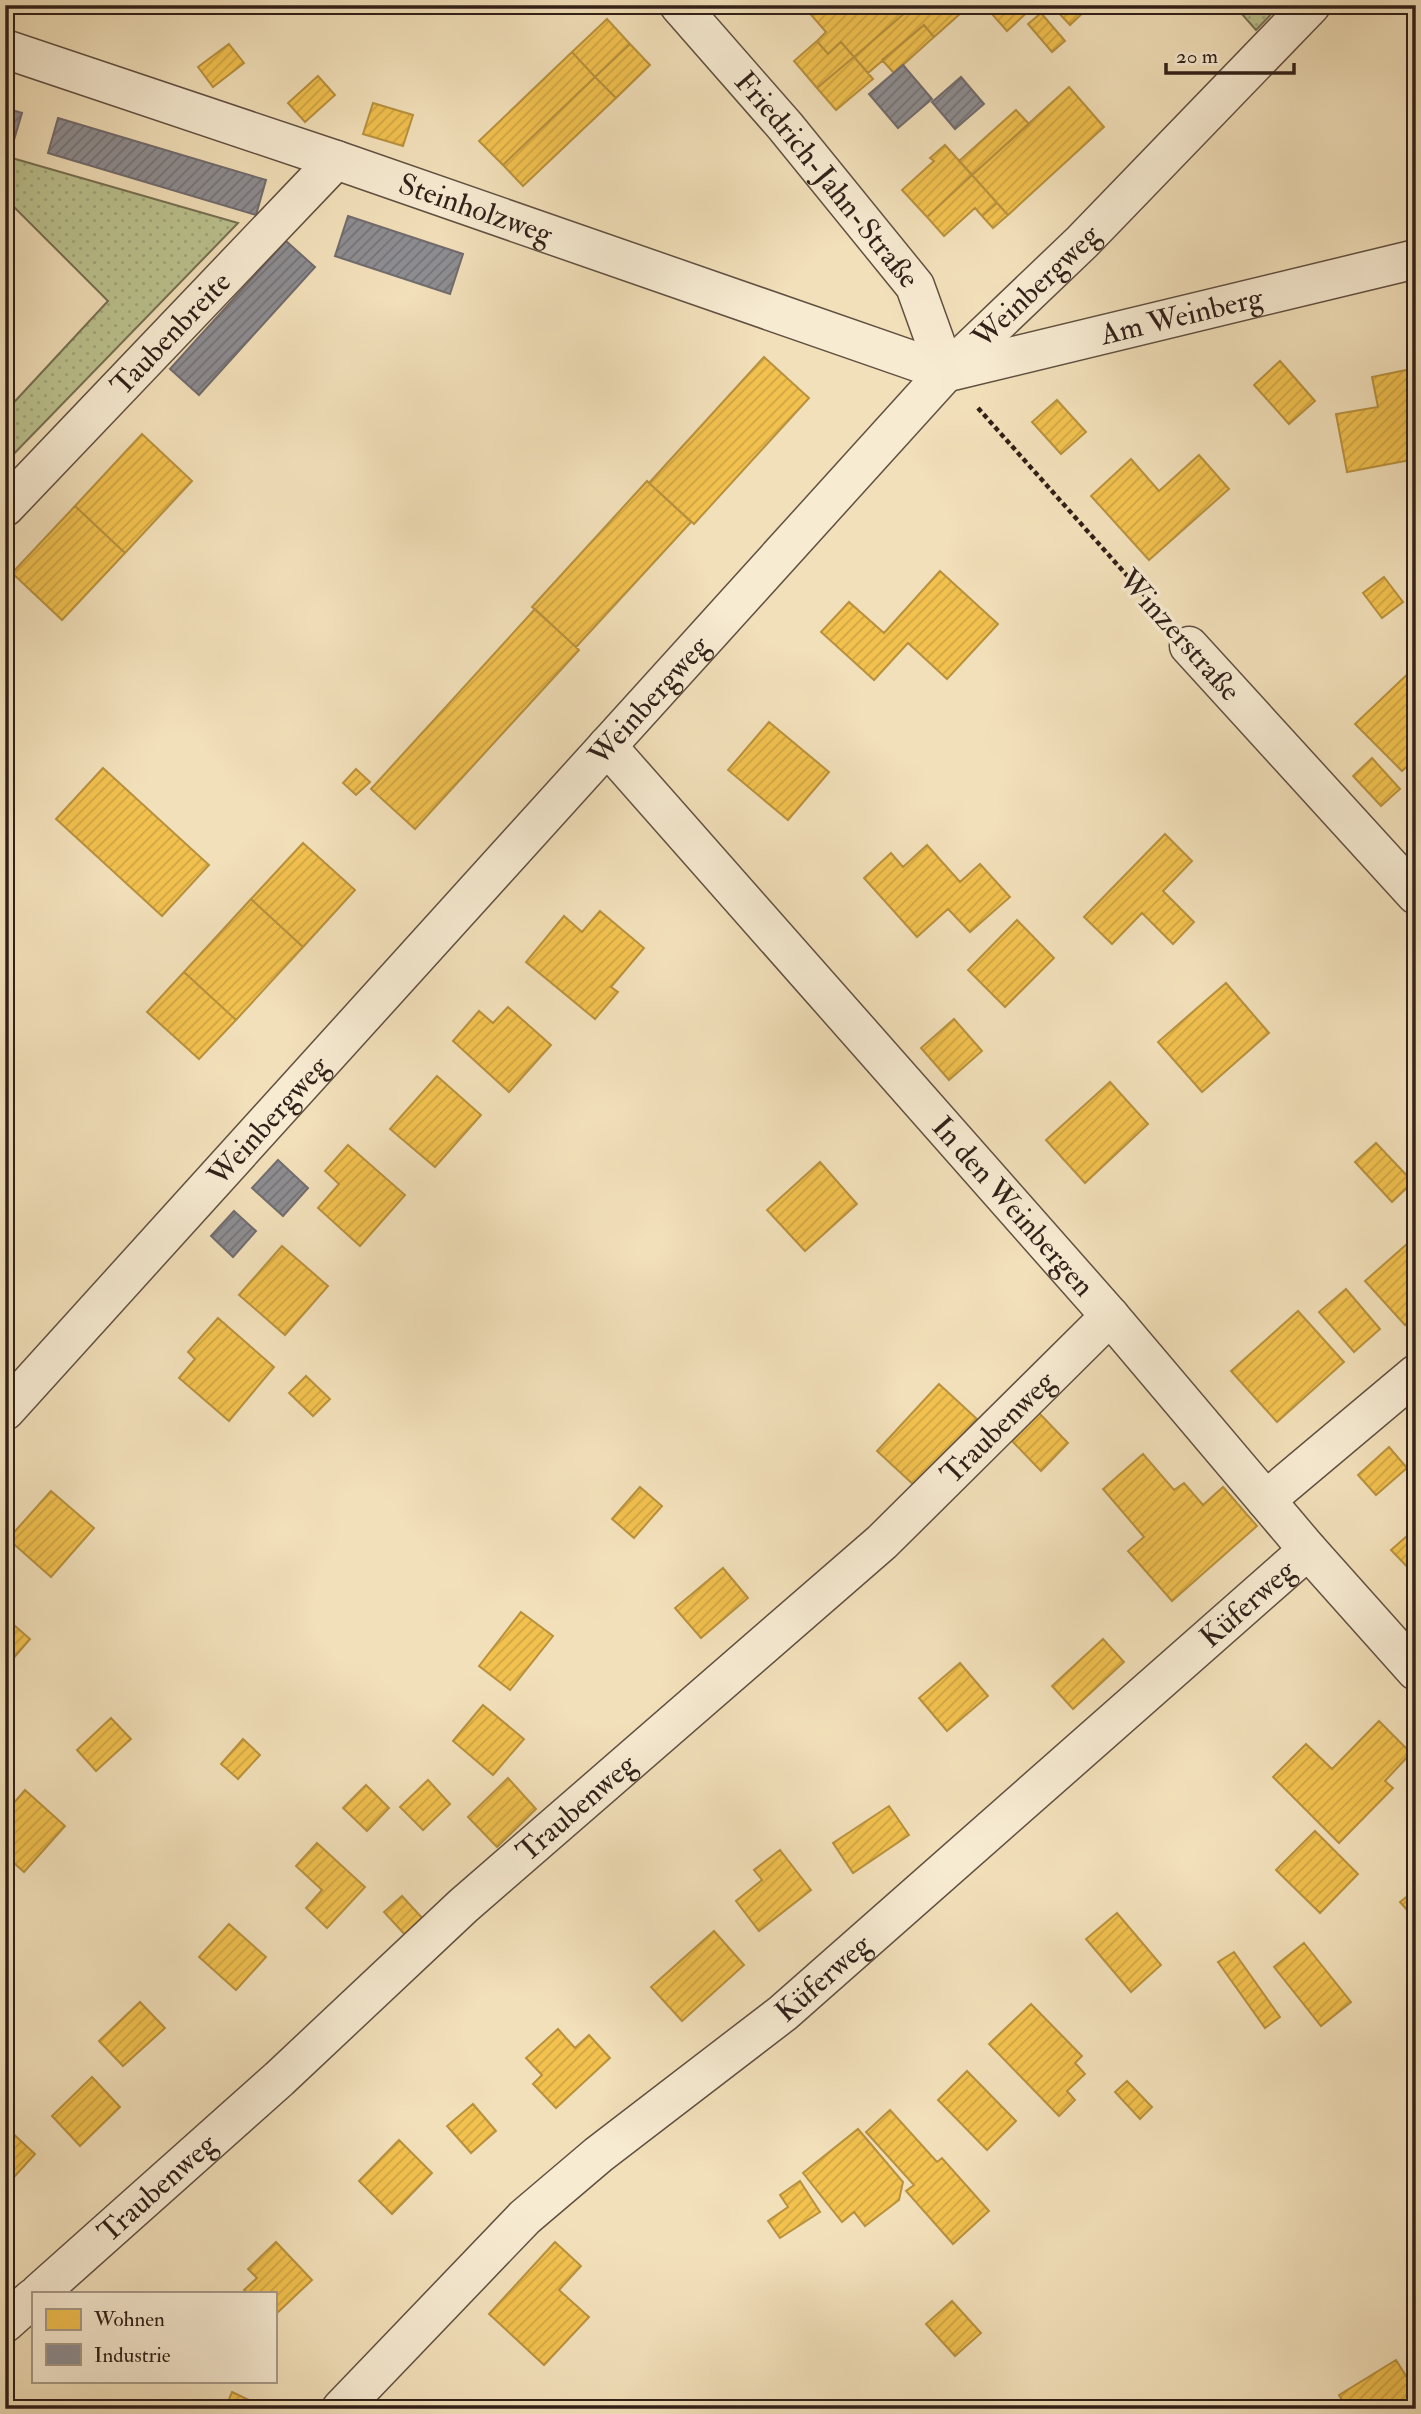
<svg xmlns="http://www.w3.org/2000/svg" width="1421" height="2414" viewBox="0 0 1421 2414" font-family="'IM FELL Double Pica',serif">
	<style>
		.green { fill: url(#green-dots); stroke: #767154; stroke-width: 2 }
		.homes { fill: url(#homes-hatch); stroke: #b8913e; stroke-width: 2 }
		.industry { fill: url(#industry-hatch); stroke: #716c6e; stroke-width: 2 }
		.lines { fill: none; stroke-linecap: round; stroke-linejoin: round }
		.minor-casing { stroke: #615041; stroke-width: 41 }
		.path { stroke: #312019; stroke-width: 4.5; stroke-dasharray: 5 3.5; stroke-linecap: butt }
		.minor { stroke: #f7ebd2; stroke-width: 38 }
		.labels { text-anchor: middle; stroke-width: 7; stroke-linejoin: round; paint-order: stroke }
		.street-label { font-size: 30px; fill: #312019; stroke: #f7ebd2 }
	</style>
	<defs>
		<pattern id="green-dots" width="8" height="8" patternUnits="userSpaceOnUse" patternTransform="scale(1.75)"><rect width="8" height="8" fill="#bbc28f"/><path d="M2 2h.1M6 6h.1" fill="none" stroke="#a1a67b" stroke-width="1.8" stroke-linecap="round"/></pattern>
		<pattern id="homes-hatch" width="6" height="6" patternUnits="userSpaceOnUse" patternTransform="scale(1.75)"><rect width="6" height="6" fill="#f2c14e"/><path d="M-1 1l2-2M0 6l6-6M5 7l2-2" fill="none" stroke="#d0a644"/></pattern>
		<pattern id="industry-hatch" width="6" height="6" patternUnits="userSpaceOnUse" patternTransform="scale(1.75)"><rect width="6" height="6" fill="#8d8d92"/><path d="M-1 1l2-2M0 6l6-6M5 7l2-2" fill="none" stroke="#747376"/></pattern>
	</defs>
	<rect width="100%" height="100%" fill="#f2e0ba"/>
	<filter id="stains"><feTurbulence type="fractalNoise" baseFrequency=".00286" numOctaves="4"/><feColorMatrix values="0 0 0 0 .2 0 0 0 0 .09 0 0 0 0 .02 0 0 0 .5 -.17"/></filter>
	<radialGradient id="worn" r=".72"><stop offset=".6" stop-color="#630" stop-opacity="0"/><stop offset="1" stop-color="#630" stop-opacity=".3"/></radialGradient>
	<path class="green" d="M1234,5H1280L1256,30Z
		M5,156L238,223L5,463V412L108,301L5,198Z"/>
	<path class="homes" d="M810,5H914L854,57L841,42L828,54L817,41L826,32L806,9Z
		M914,5H970L934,37L924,25L868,73L854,57Z
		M984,5H1035L1007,31Z
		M1061,5H1084L1087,9L1070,25L1056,10Z
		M1041,13L1065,41L1052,52L1028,24Z
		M607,19L630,44L595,77L572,52Z
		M924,25L934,37L894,73L882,60Z
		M817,41L828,54L841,42L854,57L817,88L794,61Z
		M229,44L244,63L213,87L198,67Z
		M630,44L650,65L616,98L595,77Z
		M572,52L595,77L503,165L479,141Z
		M854,57L873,79L836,110L817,88Z
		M318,76L335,95L305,122L288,103Z
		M595,77L616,98L523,186L503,165Z
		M1069,87L1104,127L1008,215L972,175Z
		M373,103L413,115L403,146L363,134Z
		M1016,110L1029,124L972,175L959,161Z
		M945,145L972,175L927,217L902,190L934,161L930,158Z
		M972,175L997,203L982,216L975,208L944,236L927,217Z
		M997,203L1008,215L993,228L982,216Z
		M764,357L809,398L694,524L649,483Z
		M1280,361L1315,401L1289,424L1254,385Z
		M1411,369L1416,396V459L1347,472L1336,414L1378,407L1372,377Z
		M1057,400L1086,432L1061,454L1032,422Z
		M142,434L192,481L125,553L75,506Z
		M1199,455L1229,489L1149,560L1091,496L1131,459L1159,491Z
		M647,481L691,522L576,647L532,607Z
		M75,506L125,553L62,620L12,573Z
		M940,571L998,624L947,679L908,643L874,680L821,632L849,602L884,633Z
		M1384,577L1403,602L1382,618L1363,593Z
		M535,609L579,650L415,829L371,789Z
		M1416,666V758L1402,771L1355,724Z
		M769,722L829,772L788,820L728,770Z
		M1372,758L1400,789L1381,806L1353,776Z
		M103,768L209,865L162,916L56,819Z
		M356,769L370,782L356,795L343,783Z
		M1165,834L1192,861L1163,891L1194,922L1173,944L1142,913L1112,944L1084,917Z
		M303,843L355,890L303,947L251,899Z
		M927,845L960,882L980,864L1010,897L970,932L948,909L917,937L864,878L891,853L903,867Z
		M251,899L303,947L236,1020L184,972Z
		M600,911L644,948L611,987L618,992L595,1019L526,962L564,916L582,932Z
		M1017,920L1054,958L1005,1007L968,970Z
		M184,972L236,1020L199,1059L147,1012Z
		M1226,983L1269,1033L1202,1092L1158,1042Z
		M508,1007L551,1045L509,1092L453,1041L479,1011L493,1023Z
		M954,1019L982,1051L949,1080L921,1048Z
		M437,1076L481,1115L435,1167L390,1129Z
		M1110,1082L1148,1124L1085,1183L1046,1140Z
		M1376,1143L1413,1182L1392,1202L1355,1162Z
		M348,1145L405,1195L360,1246L318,1208L339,1184L325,1171Z
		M820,1162L857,1204L805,1251L767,1210Z
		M1416,1236V1315L1405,1325L1365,1281Z
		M282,1246L328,1286L285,1335L239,1295Z
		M1346,1289L1380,1329L1354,1352L1319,1312Z
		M1298,1311L1344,1362L1277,1422L1231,1371Z
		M218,1318L274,1367L229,1421L179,1378L195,1359L188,1352Z
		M306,1376L330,1399L313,1416L289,1393Z
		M939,1384L977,1419L916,1487L877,1451Z
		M1039,1413L1068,1443L1041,1471L1012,1441Z
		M1389,1447L1407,1468L1376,1495L1358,1475Z
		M1143,1454L1174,1490L1184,1483L1203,1505L1223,1487L1257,1526L1172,1601L1128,1551L1144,1537L1103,1489Z
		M640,1487L662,1506L634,1538L612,1519Z
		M51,1491L94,1528L51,1577L8,1539Z
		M1416,1528V1576L1391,1550Z
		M723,1568L748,1598L701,1638L675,1608Z
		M5,1610L10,1614L6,1618L30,1639L5,1668Z
		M521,1612L553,1636L510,1690L479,1666Z
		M1103,1639L1124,1662L1073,1709L1052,1686Z
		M960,1663L988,1696L947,1731L919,1698Z
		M483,1705L524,1739L493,1775L453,1741Z
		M111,1718L131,1739L96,1771L77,1750Z
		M1379,1721L1411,1753L1385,1781L1393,1788L1339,1843L1273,1777L1306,1744L1332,1769Z
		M243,1739L260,1755L238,1779L221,1764Z
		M508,1778L536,1809L497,1847L468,1817Z
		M428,1780L450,1804L423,1830L400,1807Z
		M366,1785L389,1808L367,1831L343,1808Z
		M25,1790L65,1826L24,1872L5,1855V1813Z
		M889,1806L909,1835L853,1873L833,1843Z
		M1315,1831L1358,1874L1320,1913L1276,1870Z
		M317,1843L365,1887L327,1928L306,1908L322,1890L296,1866Z
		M780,1850L811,1890L759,1931L736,1901L762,1880L754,1870Z
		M1416,1889V1920L1400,1902Z
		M402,1896L425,1921L408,1938L384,1912Z
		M1117,1913L1161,1965L1131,1992L1086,1939Z
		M229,1924L266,1957L236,1990L199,1957Z
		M714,1931L744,1965L682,2021L651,1987Z
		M1304,1943L1351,2002L1321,2026L1274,1967Z
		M1234,1952L1280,2017L1265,2028L1218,1962Z
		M140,2002L165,2028L123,2066L99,2041Z
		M1031,2004L1082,2056L1075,2063L1085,2074L1067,2091L1075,2100L1059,2116L989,2044Z
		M558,2029L575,2048L589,2035L610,2058L556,2108L533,2084L542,2075L526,2058Z
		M967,2071L1016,2121L987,2150L938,2100Z
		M92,2077L120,2107L80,2146L52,2116Z
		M1127,2081L1152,2107L1140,2119L1115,2092Z
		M473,2104L496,2131L471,2153L447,2126Z
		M890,2110L937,2162L942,2158L989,2211L953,2244L906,2191L914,2185L866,2132Z
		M8,2129L35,2154L5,2187V2131Z
		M858,2129L903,2182L899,2200L865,2226L854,2212L842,2222L803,2173Z
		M399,2140L432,2173L392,2214L359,2181Z
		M800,2181L820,2212L780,2238L768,2221L788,2207L780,2195Z
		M276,2242L312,2280L275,2315V2293H248L244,2290L257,2278L248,2269Z
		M555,2242L581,2266L559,2290L589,2317L544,2365L489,2314Z
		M952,2301L981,2333L955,2356L926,2324Z
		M1396,2360L1416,2392V2409H1347L1339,2395Z
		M232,2392L268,2409H225Z"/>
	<path class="industry" d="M903,65L932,99L898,128L869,94Z
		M961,77L984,104L955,129L932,102Z
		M5,108L22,113L11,150L5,149Z
		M58,118L266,180L256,215L48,153Z
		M348,216L463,254L450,294L335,256Z
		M286,241L315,267L199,395L170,369Z
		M278,1160L308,1188L283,1216L252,1188Z
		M234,1211L256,1231L233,1257L211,1236Z"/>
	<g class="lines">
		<defs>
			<g id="minor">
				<path id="s1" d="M679,5L785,126L915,286L946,372"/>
				<path id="s2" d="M5,49L336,160L946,372"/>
				<path id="s3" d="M948,372L1416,259"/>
				<path id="s4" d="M5,507L336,160"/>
				<path d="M1189,646L1416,895"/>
				<path id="s5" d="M607,746L1110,1316L1308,1550L1416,1671"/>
				<path id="s6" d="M5,1411L946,372L1082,242L1311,5"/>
				<path d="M1266,1500L1416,1374"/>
				<path id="s7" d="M39,2293L279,2079L463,1906L882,1542L1110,1316"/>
				<path d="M5,2323L33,2298"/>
				<path id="s8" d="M341,2409L525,2217L598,2155L783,2013L1308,1550"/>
			</g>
		</defs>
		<use href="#minor" class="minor-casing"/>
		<path class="path" d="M978,408L1163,616"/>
		<use href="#minor" class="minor"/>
	</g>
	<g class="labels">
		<g class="street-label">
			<text dy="10" stroke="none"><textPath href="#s1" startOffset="229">Friedrich-Jahn-Straße</textPath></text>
			<text dy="10" stroke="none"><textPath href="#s2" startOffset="497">Steinholzweg</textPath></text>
			<text dy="10" stroke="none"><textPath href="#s6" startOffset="1526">Weinbergweg</textPath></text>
			<text dy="10" stroke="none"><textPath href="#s3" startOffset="240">Am Weinberg</textPath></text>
			<text dy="10" stroke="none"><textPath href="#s4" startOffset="240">Taubenbreite</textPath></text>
			<text transform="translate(1180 635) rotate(48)" y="10">Winzerstraße</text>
			<text dy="10" stroke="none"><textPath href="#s6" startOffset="959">Weinbergweg</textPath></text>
			<text dy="10" stroke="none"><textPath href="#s6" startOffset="392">Weinbergweg</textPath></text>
			<text dy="10" stroke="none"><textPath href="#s5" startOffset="614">In den Weinbergen</textPath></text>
			<text dy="10" stroke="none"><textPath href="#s7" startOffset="1292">Traubenweg</textPath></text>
			<text dy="10" stroke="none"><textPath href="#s8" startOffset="1214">Küferweg</textPath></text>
			<text dy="10" stroke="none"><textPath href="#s7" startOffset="724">Traubenweg</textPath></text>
			<text dy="10" stroke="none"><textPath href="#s8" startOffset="648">Küferweg</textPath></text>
			<text dy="10" stroke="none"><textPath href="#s7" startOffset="158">Traubenweg</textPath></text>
		</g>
	</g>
	<rect width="1421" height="2414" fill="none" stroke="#f2e0ba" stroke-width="28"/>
	<rect x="7" y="7" width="1407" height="2400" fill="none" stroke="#312019" stroke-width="3.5"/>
	<rect x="14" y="14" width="1393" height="2386" fill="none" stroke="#312019" stroke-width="2"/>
	<rect x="32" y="2292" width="245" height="91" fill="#f7ebd2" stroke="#a89a88" stroke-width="2"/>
	<rect x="46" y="2309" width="35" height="21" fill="#f2c14e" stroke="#a89a88" stroke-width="2"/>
	<text x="94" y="2326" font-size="21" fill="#312019">Wohnen</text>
	<rect x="46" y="2344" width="35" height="21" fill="#8d8d92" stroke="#a89a88" stroke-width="2"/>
	<text x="94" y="2362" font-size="21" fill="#312019">Industrie</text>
	<path d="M1166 63v10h128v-10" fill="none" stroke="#312019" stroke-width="3.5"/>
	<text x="1176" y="63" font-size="21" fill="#312019" stroke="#f7ebd2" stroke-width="5" paint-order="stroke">20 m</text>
	<rect width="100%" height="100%" filter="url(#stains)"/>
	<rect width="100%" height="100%" fill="url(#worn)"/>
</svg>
